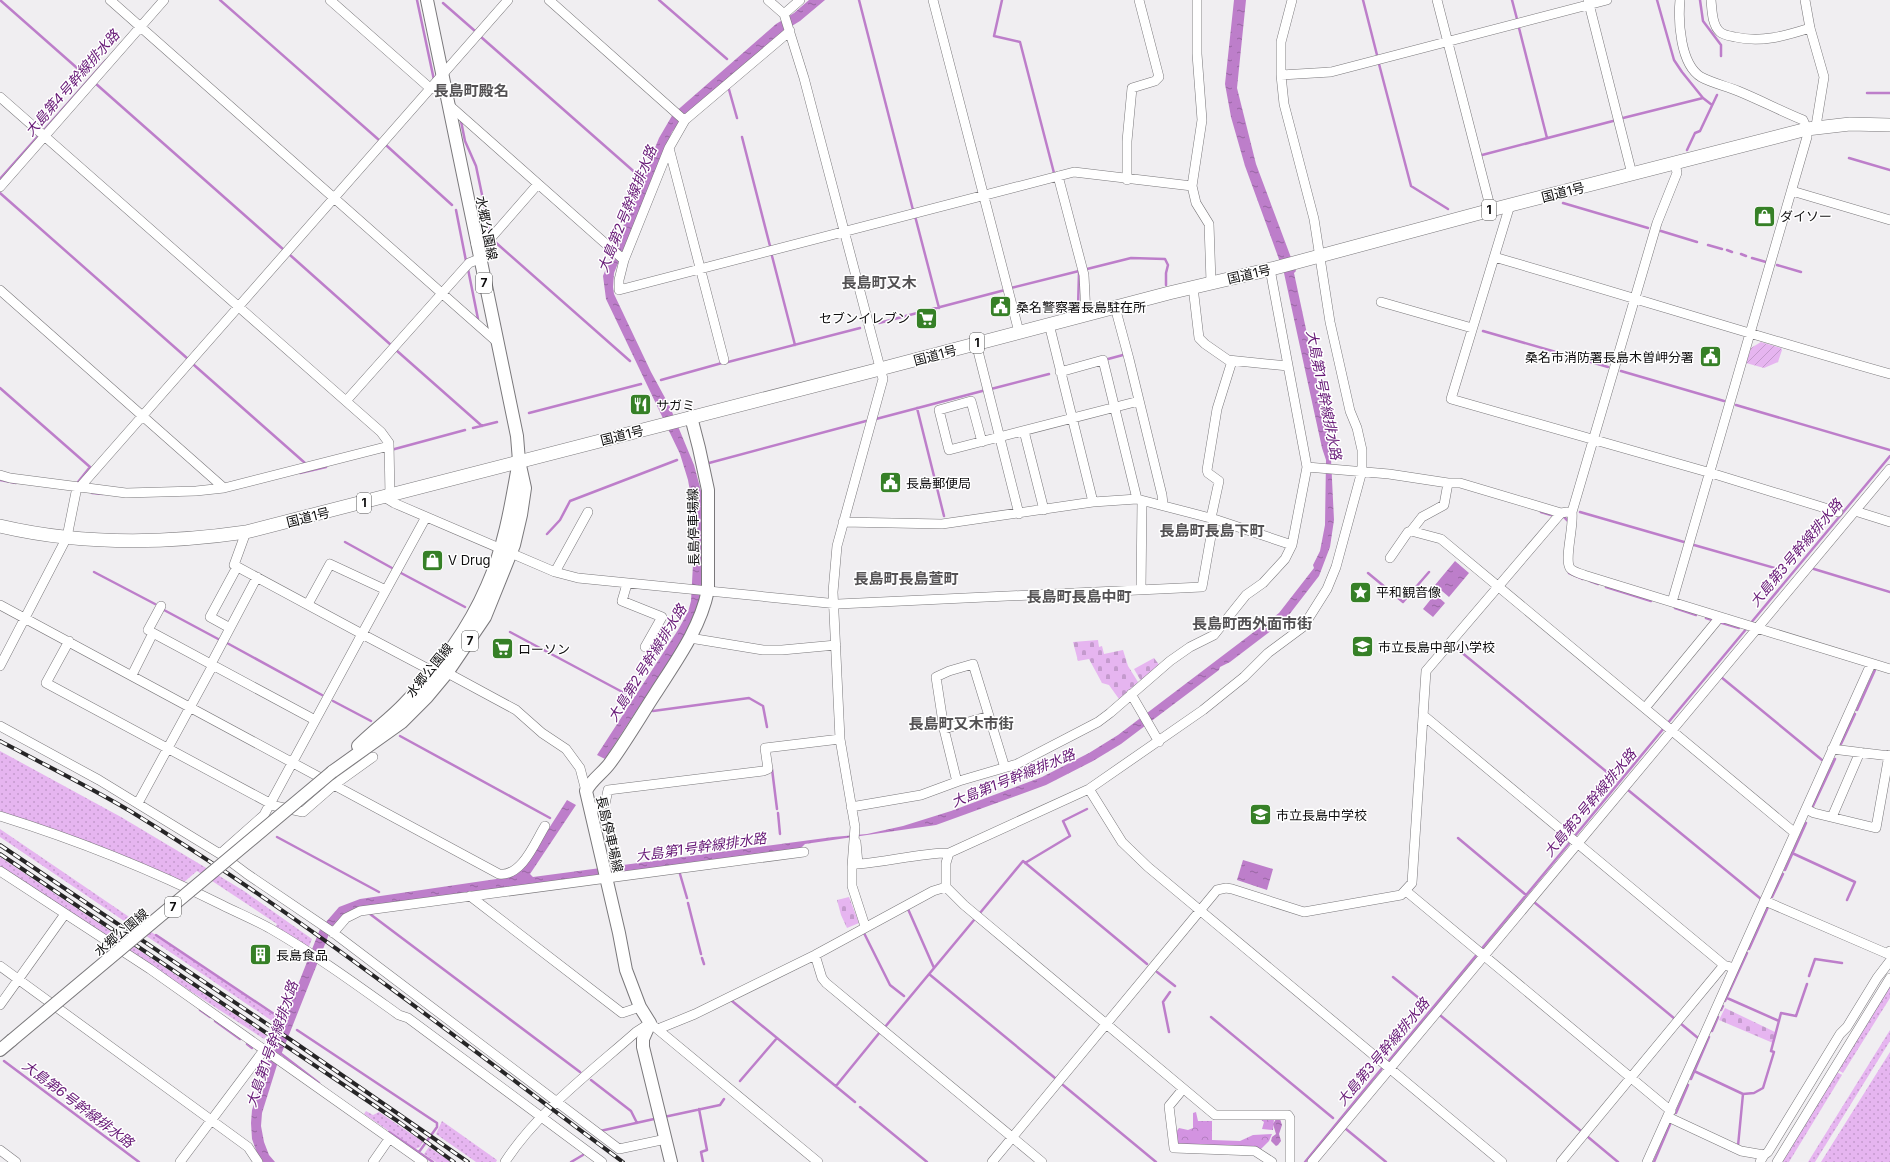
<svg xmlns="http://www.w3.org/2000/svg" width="1890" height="1162" viewBox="0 0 1890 1162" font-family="Inter,'Noto Sans JP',sans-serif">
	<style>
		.grass { fill: url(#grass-dots) }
		.forest { fill: url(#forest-crowns) }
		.cemetery { fill: url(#cemetery-stones) }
		.garden { fill: url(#garden-furrows) }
		.water { fill: url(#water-ripples) }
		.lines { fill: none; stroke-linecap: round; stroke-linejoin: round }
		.stream { stroke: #bd7eca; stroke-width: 2.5 }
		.minor-casing { stroke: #7a787b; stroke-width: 10 }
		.major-casing { stroke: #7a787b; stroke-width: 14 }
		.highway-casing { stroke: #7a787b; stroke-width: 14 }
		.minor { stroke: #fff; stroke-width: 9 }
		.major { stroke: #fff; stroke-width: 12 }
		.highway { stroke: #fff; stroke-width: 13 }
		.rail-casing { stroke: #262526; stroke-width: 4 }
		.rail { stroke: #fff; stroke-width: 2.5; stroke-dasharray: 8; stroke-linecap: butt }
		.major-bridge-casing { stroke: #7a787b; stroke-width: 14; stroke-linecap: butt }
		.major-bridge { stroke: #fff; stroke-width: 12 }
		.labels { text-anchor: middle; stroke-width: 3; stroke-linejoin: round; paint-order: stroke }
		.shield { fill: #fff; stroke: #565656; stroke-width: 1 }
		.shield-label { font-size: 12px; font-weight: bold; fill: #0e0d0e }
		.street-label { font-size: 13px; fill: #0e0d0e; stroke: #fff }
		.poi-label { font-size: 13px; fill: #0e0d0e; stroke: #fff; text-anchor: start }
		.water-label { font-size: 14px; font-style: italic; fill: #661876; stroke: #fff }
		.quarter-label { font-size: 15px; font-weight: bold; fill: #535153; stroke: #fff }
	</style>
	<defs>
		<pattern id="grass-dots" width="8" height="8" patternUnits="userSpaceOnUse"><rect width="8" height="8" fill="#e6b5f0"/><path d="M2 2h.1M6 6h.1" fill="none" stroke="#c49acd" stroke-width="1.8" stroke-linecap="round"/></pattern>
		<pattern id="forest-crowns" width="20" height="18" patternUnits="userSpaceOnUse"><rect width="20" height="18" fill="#d393e1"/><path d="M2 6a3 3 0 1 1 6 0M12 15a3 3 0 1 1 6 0" fill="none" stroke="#b47ec0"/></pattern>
		<pattern id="cemetery-stones" width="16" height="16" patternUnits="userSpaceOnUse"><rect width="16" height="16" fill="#e6b5f0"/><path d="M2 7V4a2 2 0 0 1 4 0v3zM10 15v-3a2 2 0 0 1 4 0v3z" fill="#c49acd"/></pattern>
		<pattern id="garden-furrows" width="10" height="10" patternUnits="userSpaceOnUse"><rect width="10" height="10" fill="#e6b5f0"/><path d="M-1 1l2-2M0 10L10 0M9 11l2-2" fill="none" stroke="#c49acd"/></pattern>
		<pattern id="water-ripples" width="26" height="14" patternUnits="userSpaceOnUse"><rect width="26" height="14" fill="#bd7eca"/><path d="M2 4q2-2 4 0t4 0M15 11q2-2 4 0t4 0" fill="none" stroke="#9866a2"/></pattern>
	</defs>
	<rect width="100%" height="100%" fill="#f0eef1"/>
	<path class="grass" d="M0,751L121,817L203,866L244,891L312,939L308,949L274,929L277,924L197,871L183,883L0,814Z
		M0,829L279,1019L277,1023H275L0,837Z
		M0,857L267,1036L264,1039L0,867Z
		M1890,986V998L1843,1073L1838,1070Z
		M1890,1030V1041L1815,1162H1808Z
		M1890,1052V1162H1821Z
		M1837,1072L1842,1075L1789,1162H1782Z
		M366,1111L373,1115L379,1112L423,1142L420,1147L415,1149L364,1114Z
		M442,1121L497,1160L496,1162H476L436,1134Z
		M429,1147L451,1162H436L424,1154Z"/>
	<path class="forest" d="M1196,1112L1198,1121H1212V1140L1240,1141L1253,1135L1272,1134L1269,1141L1261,1149L1179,1145C1176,1141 1175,1132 1179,1128L1188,1130L1193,1128V1113Z
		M1260,1119H1274L1273,1130L1262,1129L1264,1122Z"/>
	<path class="cemetery" d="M1098,640L1099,647L1102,646L1104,654L1123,650L1128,666L1138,682L1119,699L1109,685L1102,683L1089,659L1078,661L1073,642Z
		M1154,658L1160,666L1141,681L1134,669Z
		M849,897L859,923L847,928L841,915L837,900Z
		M1725,1008L1775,1032L1773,1043L1719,1020Z"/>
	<path class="garden" d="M1761,342L1781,348L1782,350L1778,362L1764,368L1746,363L1751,348Z"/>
	<path class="water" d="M809,0H825L800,21L782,32L687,113L672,132L614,273L613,287L614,294L651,372L670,407L694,465L701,491L703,567L700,604L685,636L605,759L597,755L678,630L688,612L691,601L693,564V508L688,480L680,454L606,299L603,276L659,138L673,114L776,24L794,13Z
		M1234,0H1246L1237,88L1256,164L1296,271L1294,273L1328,432L1331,459L1334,520L1330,547L1319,576L1285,620L1230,662L1220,667L1219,670L1121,744L1093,761L1046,785L936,825L805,844L801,848L357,909L331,929L277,1065L262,1113L261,1126L264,1142L269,1155L275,1162H263L257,1153L252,1139L251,1123L252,1110L269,1058L320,929L339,907L360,899L510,877L523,869L567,800L576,805L530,874L533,877L833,837L867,834L903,826L951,811L1042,777L1089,753L1118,735L1279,613L1314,568L1313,565L1320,551L1325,525L1326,460L1322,448L1284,273L1245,166L1231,117L1225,84Z
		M1455,561L1469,573L1449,597L1435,585Z
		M1435,594L1445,603L1433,617L1423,609Z
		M1243,860L1273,869L1267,890L1237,880Z
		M1276,1119H1280L1282,1125L1279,1134L1281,1141L1278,1145L1276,1146L1271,1141L1272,1137L1276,1134L1273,1124Z"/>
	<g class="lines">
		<path class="stream" d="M0,0L85,75
			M220,0L379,140
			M417,0L434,80
			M659,0L727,59
			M859,0L913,210
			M1002,0L994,36L1020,42L1054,173
			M1363,0L1377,55
			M1512,0L1517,19
			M1657,0L1674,60L1682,72L1703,98L1712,105
			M1700,0L1703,21L1721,45V56
			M443,3L475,31
			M1519,28L1547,138
			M481,37L639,176
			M1379,64L1411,186L1448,209
			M95,83L284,250
			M728,86L737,118
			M1867,93H1890
			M1623,118L1703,98
			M461,121L465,141L476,166L490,233
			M43,131L106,60
			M742,137L770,246
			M387,146L452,205
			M1687,150L1695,133L1700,131L1717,95
			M1482,155L1613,121
			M1849,158L1890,170
			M0,179L39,135
			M0,193L188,359
			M1563,203L1648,228
			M456,210L466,261
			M915,216L939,308
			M1661,231L1697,242
			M494,241L630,361
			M1708,245L1722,249
			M1727,250L1732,252
			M1741,254L1746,256
			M290,255L391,345
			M772,256L795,345
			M1752,258L1766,262
			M1777,265L1801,272
			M468,269L478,319
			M1087,269L1131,258L1165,259L1168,265L1166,273V285
			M1011,288L1079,271
			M1078,308L1079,272
			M879,323L1005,290
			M1483,331L1608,367
			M396,350L482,426
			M1108,359L1123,355
			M728,362L860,328
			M194,365L305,463
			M1621,371L1724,401
			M661,380L722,363
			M0,388L90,467L78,482
			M991,389L1049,374
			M1736,405L1890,450
			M917,408L944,516
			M529,413L641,384
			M876,419L986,390
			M473,428L497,422
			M391,450L465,430
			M709,463L866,421
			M300,473L326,467
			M0,480L16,483
			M92,493L103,494
			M1541,512L1551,515
			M1580,512L1684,542
			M1564,517L1569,522
			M547,534L560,520L570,501L677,460
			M345,542L392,568
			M1694,545L1785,571
			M1814,569L1890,592
			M94,572L155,604
			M401,573L465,607
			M1368,573L1403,602L1429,572
			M1569,573L1583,579
			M1590,581L1598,584
			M1606,587L1651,601
			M1675,608L1696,615
			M164,610L220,640
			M1706,618L1712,620
			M1722,623L1739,628
			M1750,624L1890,456
			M510,632L628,695
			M227,643L322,695
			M1455,647L1619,782
			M1721,677L1822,760
			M333,701L371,721
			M1857,710L1875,670
			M653,711L749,698L763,706L767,727
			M1667,724L1747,628
			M400,736L550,818
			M1841,744L1855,714
			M772,769L777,809
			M1628,790L1761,899
			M1813,806L1835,759
			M778,813L780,834
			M277,837L379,892
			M1574,837L1664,728
			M1458,838L1526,895
			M1792,853L1855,882L1847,900
			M1025,863L1070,836L1063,821L1087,809
			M1785,870L1806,823
			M680,874L687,898
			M1772,897L1783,874
			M1534,902L1675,1019
			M688,903L701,954
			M908,909L934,968
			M980,913L1023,861L1147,964
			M370,914L580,1072
			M864,933L890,985L904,996
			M156,935L280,1018
			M1749,949L1768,907
			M702,958L704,964
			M1157,972L1175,986
			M929,974L1055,1078
			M1809,976L1815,959L1842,963
			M1393,977L1426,1004
			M1727,998L1779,1021
			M732,1001L855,1102
			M1725,1001L1747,953
			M200,1010L210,1017
			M1721,1010L1723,1006
			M1441,1016L1581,1131
			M1211,1017L1333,1118
			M215,1021L240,1039
			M1680,1023L1698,1038
			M885,1027L974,920
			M297,1030L437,1123V1127L419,1152
			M1712,1031L1718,1017
			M1169,1032L1163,1002L1170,992
			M247,1044L252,1048
			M280,1053L319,1083
			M265,1057L271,1062
			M4,1061L139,1162
			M1387,1063L1571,841
			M1694,1071L1743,1094L1738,1146
			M1691,1079L1709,1037
			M591,1080L631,1111L637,1123
			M740,1081L777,1038
			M1063,1085L1156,1162
			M836,1086L880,1032
			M1743,1094L1754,1093L1763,1088L1774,1052L1771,1051L1781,1013L1796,1016L1807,984
			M860,1107L927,1162
			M699,1109L707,1150L701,1152L703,1162
			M1676,1113L1688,1085
			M664,1117L720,1105L724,1099
			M1346,1129L1386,1162
			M600,1131L654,1119
			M389,1132L433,1162
			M1588,1137L1618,1162
			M571,1162L583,1155
			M1305,1162L1383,1067
			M1654,1162L1671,1122"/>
		<defs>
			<path id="minor" d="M110,0L497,342
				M330,0L431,89
				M549,0L684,120
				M768,0L784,14L804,78L883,379L837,546L833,592L840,739L855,827L852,866V886L865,926
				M933,0L1019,332
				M1197,0V54L1202,120L1192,186L1196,203L1209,224L1211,282
				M1437,0L1491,210
				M1588,0L1632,174
				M1711,0C1712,10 1712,25 1720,32C1723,35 1730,36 1735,37C1761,43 1785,36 1810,28
				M1805,0L1810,28L1824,77L1816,126
				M784,14L800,0
				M1281,75L1331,72L1607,0
				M0,97L381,432L389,443L390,496
				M449,105L624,260
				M669,148L624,260L619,280V290L1074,172L1192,186
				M1675,163L1677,173L1657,223L1572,512C1574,527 1564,559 1570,568C1573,572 1579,573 1584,575L1890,669
				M1058,176L1084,275L1086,315
				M1127,180V141L1132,88L1155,81L1159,77L1139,0
				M0,187L164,0
				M1792,191L1890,220
				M1510,205L1451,399L1711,473L1838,512
				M476,244L490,239L538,184
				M1494,257C1626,295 1758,337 1890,374
				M1193,287L1199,338L1205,344L1228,360L1288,366
				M0,290L224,488
				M1381,302L1472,328
				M1115,307L1129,359L1162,495L1163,504
				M1049,324L1093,502
				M976,343L1019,514
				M724,360L669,148L685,120L790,31
				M1060,372L1103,360L1137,499
				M346,401L469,263L479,259
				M1024,431L1044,510
				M982,442L971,401L939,410L949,450L1139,401
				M1307,467L1389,474L1448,483H1460L1561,513L1567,512
				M0,475L10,478L126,493L196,491L224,488L389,446
				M80,487L508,0
				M384,497L394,503L555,572L578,578L838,604L1202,587L1214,519
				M1855,511L1890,522
				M1211,518L1219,481L1208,473L1207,470L1217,409L1232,361
				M843,522L942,524L1093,502L1137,499L1214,519L1292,545
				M1411,531L1441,539L1795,833
				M246,532L234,565L362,634L426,517
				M1390,558L1408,532L1411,531L1422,517L1444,505L1448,483
				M555,572L588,512
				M627,584L622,601L662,617L645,647
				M1141,589L1142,501
				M1672,602L1807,137V129L1803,120C1781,111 1760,100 1738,91C1726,86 1712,83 1701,77C1680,64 1678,21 1680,0
				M308,604L330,564L386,590
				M0,605L499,874C522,877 535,842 545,826
				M230,628L210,617L237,567
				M153,633L148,630L161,606
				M690,638L763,650H782L836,645
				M69,641L46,683L275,806L303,812L334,785L373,757
				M211,664L257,577
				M0,666L67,537L77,487
				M442,670L516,710L542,733L566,749L580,768L586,791
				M132,675L153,633L315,720
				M1131,694L1159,742
				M1645,708L1720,617
				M1423,715L1724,965L1734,968
				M989,716L944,729L936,677L949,671L973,664L1005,768
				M0,726L99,780L220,854L264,815L362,634L434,672
				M944,729L957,782
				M1832,749L1890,756
				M1089,789L1122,842L1148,867L1502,1162
				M138,803L213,665
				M851,807L921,795L959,781L1017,764L1098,722L1110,713L1170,661L1190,647L1214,635L1246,595L1263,583L1285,559L1292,545L1307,467L1270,269
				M590,809L605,804L608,790L763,771L768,769L765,748L840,739
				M1806,809L1814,813L1876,828L1889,755
				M0,816C77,840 150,869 222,905C238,913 255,920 271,929C316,955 357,985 399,1015L408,1018L602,1162
				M1832,817L1860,752
				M855,841L856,842L858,864C889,862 918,853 949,853L1089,789L1203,710L1244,677L1268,653L1303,627L1327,589L1336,567L1362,471V450L1357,428L1350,411L1330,322L1314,219L1284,104L1281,75V42L1292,0
				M223,856L247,874L331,931L619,1149L666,1139
				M0,871L150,969L423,1162
				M946,887L964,905L1215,1115H1288L1290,1118V1162
				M1406,891L1671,1111
				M470,896L622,1013L640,1007
				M1765,901L1888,954L1890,951
				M333,933L346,918L360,911L804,852
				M815,955L822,978L826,983L1042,1162
				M0,966L248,1147L258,1162
				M0,1005L65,914
				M658,1029L695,1014L815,955L933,891L946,887V863L949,853
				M1183,1089L1169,1106L1174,1148L1255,1151L1272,1162
				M1668,1117L1741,1151L1764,1155
				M0,1150L16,1162
				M180,1162L264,1050
				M373,1162L389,1139
				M505,1162C537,1112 592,1071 636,1032L650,1023L818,1162
				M992,1162L1217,890L1226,888L1232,889L1304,912L1401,895L1412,883L1426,671L1561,513
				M1312,1162L1890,469
				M1561,1162L1724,965
				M1647,1162L1871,664
				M1760,1162L1764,1155L1768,1152L1840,1034L1847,1027L1877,978L1890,961
				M1777,1162L1890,978"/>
			<path id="major" d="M358,746C373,731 391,718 405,703C439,669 468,630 487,586C504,548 511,506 518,466
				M332,772L402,722L427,697L447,673L485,617L514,545L521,515L525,488L519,461L517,436L427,0
				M0,1050L12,1040
				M671,1162L643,1047V1039L650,1023L640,1007L626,970L619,933L586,791C592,779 602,774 610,763C626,741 640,717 655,694C676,661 700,629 708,590V490L699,448L691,417"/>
			<path id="highway" d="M0,526C81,545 164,544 246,532L880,369L1169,293L1275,268L1491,210L1807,129L1850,124L1890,125"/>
		</defs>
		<use href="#minor" class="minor-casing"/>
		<use href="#major" class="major-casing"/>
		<use href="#highway" class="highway-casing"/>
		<use href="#minor" class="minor"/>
		<use href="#major" class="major"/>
		<use href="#highway" class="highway"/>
		<defs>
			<path id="rail" d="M0,741C43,764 88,786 130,811C303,916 461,1042 623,1162
				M0,845L294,1042L468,1162
				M0,854L399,1122L454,1162"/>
		</defs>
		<use href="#rail" class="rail-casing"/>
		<use href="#rail" class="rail"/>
		<defs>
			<path id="major-bridge" d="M12,1040L332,772"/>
		</defs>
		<use href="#major-bridge" class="major-bridge-casing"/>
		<use href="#major-bridge" class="major-bridge"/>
	</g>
	<defs>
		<symbol id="shop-square" viewBox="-11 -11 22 22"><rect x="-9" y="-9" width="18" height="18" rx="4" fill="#368027" stroke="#fff"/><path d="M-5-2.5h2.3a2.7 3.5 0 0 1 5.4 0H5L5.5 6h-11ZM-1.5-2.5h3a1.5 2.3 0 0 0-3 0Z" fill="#fff"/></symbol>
		<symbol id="civic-square" viewBox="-11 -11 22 22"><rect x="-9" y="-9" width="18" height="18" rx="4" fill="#368027" stroke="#fff"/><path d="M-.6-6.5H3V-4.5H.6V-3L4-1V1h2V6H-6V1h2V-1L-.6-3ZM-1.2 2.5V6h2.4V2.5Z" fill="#fff"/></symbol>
		<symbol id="supermarket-square" viewBox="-11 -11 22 22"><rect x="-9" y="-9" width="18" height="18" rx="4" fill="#368027" stroke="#fff"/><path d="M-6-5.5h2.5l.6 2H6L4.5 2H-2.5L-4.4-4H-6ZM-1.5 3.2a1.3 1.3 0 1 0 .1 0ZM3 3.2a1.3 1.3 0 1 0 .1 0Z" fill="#fff"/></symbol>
		<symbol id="restaurant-square" viewBox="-11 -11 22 22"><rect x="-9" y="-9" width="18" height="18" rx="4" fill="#368027" stroke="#fff"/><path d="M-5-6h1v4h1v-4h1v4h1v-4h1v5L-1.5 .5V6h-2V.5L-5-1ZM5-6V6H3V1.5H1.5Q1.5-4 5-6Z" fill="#fff"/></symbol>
		<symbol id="sight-square" viewBox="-11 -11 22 22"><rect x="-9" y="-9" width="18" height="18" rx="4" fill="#368027" stroke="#fff"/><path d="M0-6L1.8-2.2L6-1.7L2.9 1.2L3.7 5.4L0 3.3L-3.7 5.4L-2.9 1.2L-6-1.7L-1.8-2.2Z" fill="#fff"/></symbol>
		<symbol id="school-square" viewBox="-11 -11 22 22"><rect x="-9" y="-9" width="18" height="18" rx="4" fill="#368027" stroke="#fff"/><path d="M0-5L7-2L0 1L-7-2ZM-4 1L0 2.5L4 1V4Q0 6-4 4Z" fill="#fff"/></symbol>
		<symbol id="building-square" viewBox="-11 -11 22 22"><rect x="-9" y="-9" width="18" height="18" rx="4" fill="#368027" stroke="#fff"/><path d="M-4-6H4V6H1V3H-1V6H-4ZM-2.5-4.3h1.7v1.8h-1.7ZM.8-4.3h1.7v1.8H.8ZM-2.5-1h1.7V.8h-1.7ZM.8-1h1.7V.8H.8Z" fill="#fff"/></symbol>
	</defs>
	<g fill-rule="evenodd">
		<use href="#shop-square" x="1752" y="204" width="25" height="25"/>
		<use href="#civic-square" x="988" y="294" width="25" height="25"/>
		<use href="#supermarket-square" x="914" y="306" width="25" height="25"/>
		<use href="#civic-square" x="1698" y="344" width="25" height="25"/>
		<use href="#restaurant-square" x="628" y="392" width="25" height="25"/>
		<use href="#civic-square" x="878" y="470" width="25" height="25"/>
		<use href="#shop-square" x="420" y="548" width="25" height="25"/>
		<use href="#sight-square" x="1348" y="580" width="25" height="25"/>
		<use href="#school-square" x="1350" y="634" width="25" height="25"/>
		<use href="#supermarket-square" x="490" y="636" width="25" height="25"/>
		<use href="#school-square" x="1248" y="802" width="25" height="25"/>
		<use href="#building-square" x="248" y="942" width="25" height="25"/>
	</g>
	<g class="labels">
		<g class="shield">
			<rect x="1482" y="200" width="14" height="20" rx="3"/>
			<rect x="476" y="273" width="16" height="20" rx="3"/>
			<rect x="970" y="333" width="14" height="20" rx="3"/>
			<rect x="357" y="493" width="14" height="20" rx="3"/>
			<rect x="462" y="631" width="16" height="20" rx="3"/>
			<rect x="165" y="897" width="16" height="20" rx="3"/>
		</g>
		<g class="shield-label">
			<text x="1489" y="214">1</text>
			<text x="484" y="287">7</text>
			<text x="977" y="347">1</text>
			<text x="364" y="507">1</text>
			<text x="470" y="645">7</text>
			<text x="173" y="911">7</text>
		</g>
		<g class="street-label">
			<text transform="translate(1563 192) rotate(-14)" y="5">国道1号</text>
			<text transform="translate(487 228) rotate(79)" y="5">水郷公園線</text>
			<text transform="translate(1249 274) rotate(-13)" y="5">国道1号</text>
			<text transform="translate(935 355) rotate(-15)" y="5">国道1号</text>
			<text transform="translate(622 435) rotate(-14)" y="5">国道1号</text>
			<text transform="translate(308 517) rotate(-14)" y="5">国道1号</text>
			<text transform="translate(693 527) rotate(-91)" y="5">長島停車場線</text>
			<text transform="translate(429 670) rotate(-51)" y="5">水郷公園線</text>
			<text transform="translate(610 834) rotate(77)" y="5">長島停車場線</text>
			<text transform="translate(121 932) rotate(-40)" y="5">水郷公園線</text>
		</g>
		<g class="poi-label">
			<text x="1780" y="221">ダイソー</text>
			<text x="1016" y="312">桑名警察署長島駐在所</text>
			<text x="910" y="323" text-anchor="end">セブンイレブン</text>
			<text x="1694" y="362" text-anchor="end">桑名市消防署長島木曽岬分署</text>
			<text x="656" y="410">サガミ</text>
			<text x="906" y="488">長島郵便局</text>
			<text x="448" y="565">V Drug</text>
			<text x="1376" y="597">平和観音像</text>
			<text x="1378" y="652">市立長島中部小学校</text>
			<text x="518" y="654">ローソン</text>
			<text x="1276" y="820">市立長島中学校</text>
			<text x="276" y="960">長島食品</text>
		</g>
		<g class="water-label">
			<text transform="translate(72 83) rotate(-49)" y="5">大島第4号幹線排水路</text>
			<text transform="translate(627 209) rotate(-68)" y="5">大島第2号幹線排水路</text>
			<text transform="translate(1324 395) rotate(79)" y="5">大島第1号幹線排水路</text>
			<text transform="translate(1796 553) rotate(-50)" y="5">大島第3号幹線排水路</text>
			<text transform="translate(647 663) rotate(-58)" y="5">大島第2号幹線排水路</text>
			<text transform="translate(1013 778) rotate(-22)" y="5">大島第1号幹線排水路</text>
			<text transform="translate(1590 803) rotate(-50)" y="5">大島第3号幹線排水路</text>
			<text transform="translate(701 847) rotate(-8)" y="5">大島第1号幹線排水路</text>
			<text transform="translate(272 1044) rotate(-71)" y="5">大島第1号幹線排水路</text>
			<text transform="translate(1383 1052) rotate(-50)" y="5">大島第3号幹線排水路</text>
			<text transform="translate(78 1104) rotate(37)" y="5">大島第6号幹線排水路</text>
		</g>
		<g class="quarter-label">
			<text x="471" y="96">長島町殿名</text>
			<text x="879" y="288">長島町又木</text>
			<text x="1212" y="536">長島町長島下町</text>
			<text x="906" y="584">長島町長島萱町</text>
			<text x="1079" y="602">長島町長島中町</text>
			<text x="1252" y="629">長島町西外面市街</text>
			<text x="961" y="729">長島町又木市街</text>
		</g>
	</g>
</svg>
